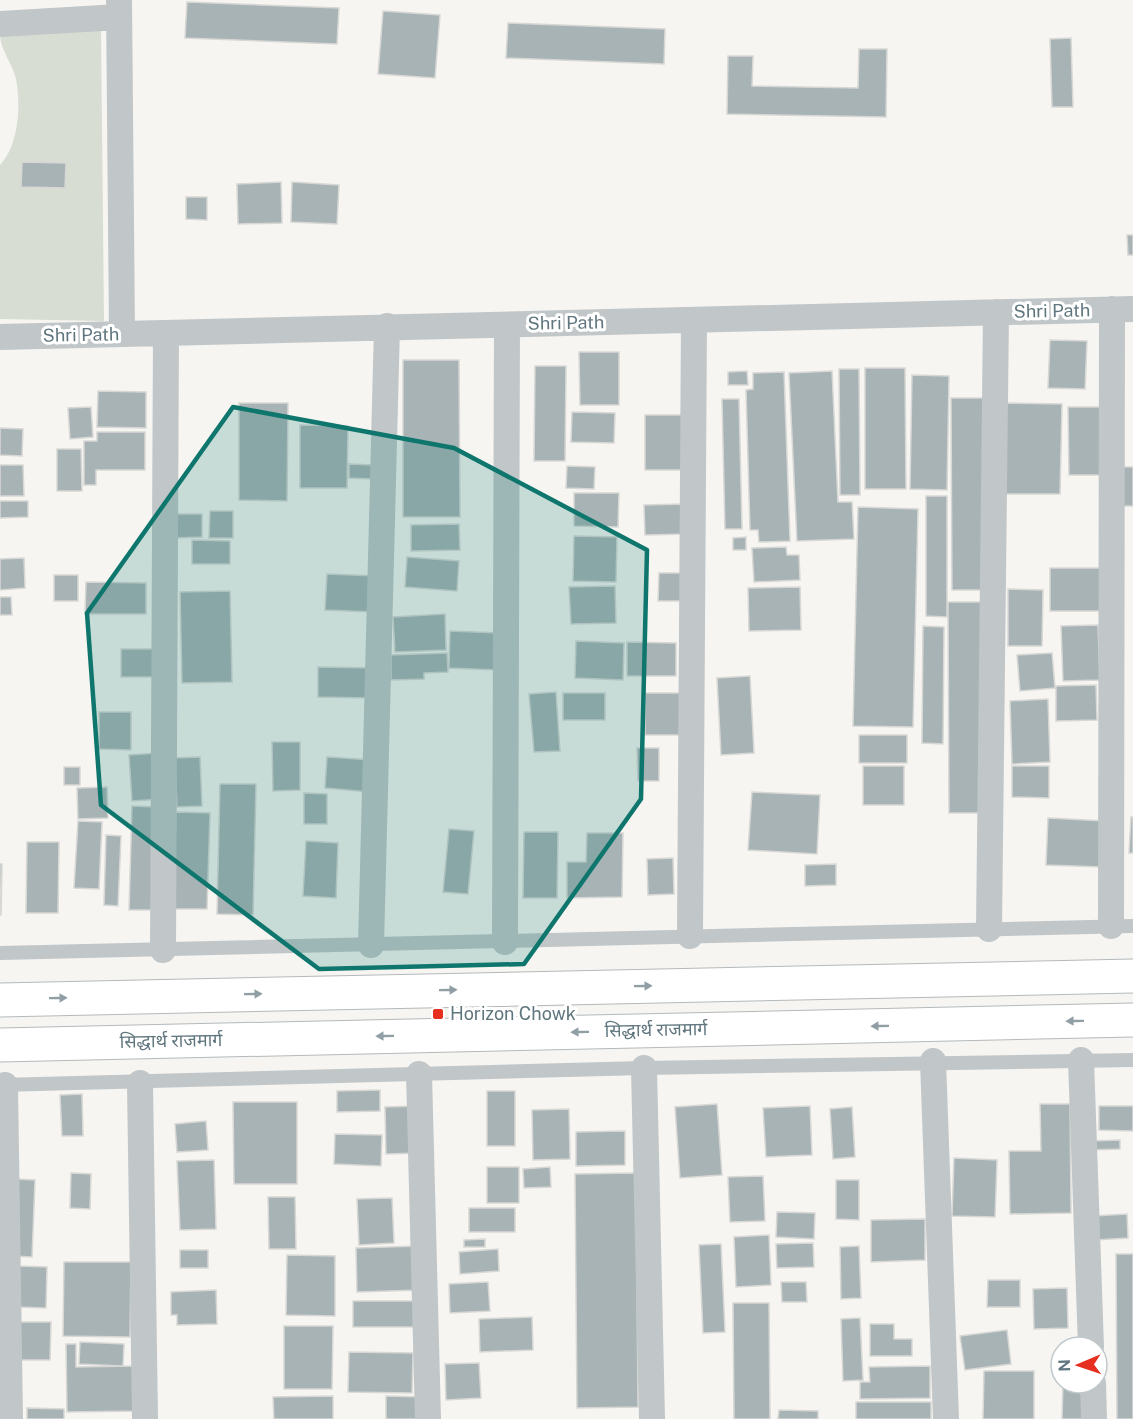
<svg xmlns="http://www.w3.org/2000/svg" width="1133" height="1419" viewBox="0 0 1133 1419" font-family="'Public Sans','Noto Sans Devanagari',sans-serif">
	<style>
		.green { fill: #d8ddd3 }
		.building { fill: #a7b3b5; stroke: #d7d7d5; stroke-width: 1.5 }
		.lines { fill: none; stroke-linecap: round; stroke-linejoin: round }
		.trunk-casing { stroke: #b4b9bb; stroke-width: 35 }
		.service { stroke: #c1c6c8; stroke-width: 14 }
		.minor { stroke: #c1c6c8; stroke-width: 26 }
		.trunk { stroke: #fff; stroke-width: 33 }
		.oneway { fill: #909fa5 }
		.marked { fill: #0f766e; fill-opacity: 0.2; stroke: #0f766e; stroke-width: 4.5; stroke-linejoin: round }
		.poi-dot { fill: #e72f20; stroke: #fff; stroke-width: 2 }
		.labels { text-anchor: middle; stroke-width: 6; stroke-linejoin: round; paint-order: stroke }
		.street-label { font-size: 18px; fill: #60767e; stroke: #fff }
		.poi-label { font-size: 18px; fill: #60767e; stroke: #fff; text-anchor: start }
	</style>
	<rect width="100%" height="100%" fill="#f6f5f2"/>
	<path class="green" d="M101,28L104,321L0,319V165C19,145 21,105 16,79C13,64 0,50 0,34Z"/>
	<path class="building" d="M187,2L339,8L337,44L185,38Z
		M383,11L440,15L435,78L378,74Z
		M508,23L665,29L664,64L506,58Z
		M1071,38L1073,107H1052L1050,39Z
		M859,49H887L886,117L727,114L728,56H753L752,86L858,88Z
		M22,162L66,163L65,188L21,187Z
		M281,182L282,223L238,224L237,184Z
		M292,182L339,185L337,224L291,222Z
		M186,197H207V220L186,219Z
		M1127,235H1133V255H1128Z
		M1050,340L1087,341L1085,389L1048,388Z
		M579,352H619V405H580Z
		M403,360H459L460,517H403Z
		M535,366H566L565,461H534Z
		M865,368H905L906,489H865Z
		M839,369H859L860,495H840Z
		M747,371L748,385H728V372Z
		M832,371L838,502H852L854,539L797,541L789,373Z
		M784,372L790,541L759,542L758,530H750L746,390L753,389V373Z
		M912,375L949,376L947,490L910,489Z
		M98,391L146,392V428L97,427Z
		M951,398H985V590H952Z
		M722,399H739L742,529H725Z
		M239,403H288L287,501L239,500Z
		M1005,403L1062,404L1060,494H1004Z
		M91,407L93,437L70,439L68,408Z
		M1068,407H1100L1101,475H1069Z
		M572,412L615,413L614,443L571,442Z
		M645,415H689V470H645Z
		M300,425L348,426L347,488H300Z
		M0,428L23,429L22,456L0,455Z
		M97,432H145V470H96V485H84V441H97Z
		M57,449H81L82,491H57Z
		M349,464L372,465V479L349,478Z
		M0,465H23L24,496H0Z
		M567,466L595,467L594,489L566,488Z
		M1122,467H1133V506H1122Z
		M574,493H619L618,527L574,526Z
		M926,496H947V617L926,616Z
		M0,501H28V517L0,518Z
		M686,504V534L645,535L644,505Z
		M858,507L918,509L913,727L853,726Z
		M210,511H233V538H209Z
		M175,514H202V537L175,538Z
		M459,524L460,550L411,551V525Z
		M574,536L617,537L616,582L573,581Z
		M746,537V550H733V538Z
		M192,540L230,541V564H192Z
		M786,547L787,555H799L800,580L754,582L752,548Z
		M407,557L459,561L457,591L405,587Z
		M24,558L25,588L0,590V559Z
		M1050,568H1100L1101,611H1050Z
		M659,573H688V601H658Z
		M327,574L377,576L375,612L325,610Z
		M54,575H78V601H54Z
		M86,582L146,583V614H85Z
		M615,586L616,623L571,624L569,587Z
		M800,587L801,630L749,631L748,588Z
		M1008,589L1043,590L1042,646H1008Z
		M230,591L232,682L182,683L180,592Z
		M0,597H11L12,615H0Z
		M948,602H984L985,813H949Z
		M445,614L446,650L395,652L393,617Z
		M1098,625L1100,680L1063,681L1061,626Z
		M923,626L944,627L943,744L922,743Z
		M450,631L500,633L498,670L449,668Z
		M576,641L624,643L623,680L575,678Z
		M627,642L676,643V676H627Z
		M121,649H157V677H121Z
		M447,653L448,672L424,673V679L391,680V655Z
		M1052,653L1055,688L1020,691L1017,655Z
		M318,667L371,668V698L318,697Z
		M750,676L754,753L721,755L717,678Z
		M1096,685L1097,720L1056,721V686Z
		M556,692L560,751L534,752L529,694Z
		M563,693H605V720H563Z
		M645,693H684V735H645Z
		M1048,699L1050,762L1012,764L1010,701Z
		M99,712H131V750L99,749Z
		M859,735H907V763H859Z
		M272,742H300V790L273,791Z
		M637,748H659V781H638Z
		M158,753L161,799L132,801L129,755Z
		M200,757L202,806L177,807L175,758Z
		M327,757L372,760L370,792L325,788Z
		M863,766H904V805H863Z
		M1012,766H1049V798L1012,797Z
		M64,767H80V785H64Z
		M220,784H256L253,915L217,914Z
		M107,787L108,818L78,819L77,788Z
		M752,792L820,795L817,854L748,850Z
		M304,793L327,794V824H304Z
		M132,806L156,807L154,910H129Z
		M176,812L210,813L207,909H173Z
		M1131,817H1133V853H1129Z
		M1048,818L1105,821L1103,867L1046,865Z
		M78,821L102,822L99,889L74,888Z
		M449,829L474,831L468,894L443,892Z
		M524,832H558L557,898H523Z
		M587,833H623L622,897L567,898V862H586Z
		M106,835L121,836L118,906L104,905Z
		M306,841L338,843L336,898L303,896Z
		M27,842H59L58,913H26Z
		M673,858L674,894L648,895L647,859Z
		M0,864H2L1,915H0Z
		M836,864V885L805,886V865Z
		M380,1090V1111L337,1112V1091Z
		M487,1091H515V1146H487Z
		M82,1094L83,1136H62L60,1095Z
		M233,1102H297V1184H234Z
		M717,1104L722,1175L680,1178L675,1107Z
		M1040,1104H1070L1071,1213L1010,1214L1009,1151H1041Z
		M417,1106L418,1153L386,1154L385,1107Z
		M810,1106L812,1155L766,1157L763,1108Z
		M1099,1106H1133V1131L1099,1130Z
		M852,1107L855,1157L833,1159L830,1109Z
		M569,1109L570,1159L533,1160L532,1110Z
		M206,1121L208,1150L177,1152L175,1124Z
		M625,1131V1165L576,1166V1132Z
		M335,1134L382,1135L381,1166L334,1164Z
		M1120,1140V1149L1089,1150V1141Z
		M954,1158L997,1160L995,1217L952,1216Z
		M214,1160L216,1229L180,1230L177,1161Z
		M487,1167H519V1203H487Z
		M550,1167L551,1187L524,1188L523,1169Z
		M71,1173L91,1174L90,1209L70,1208Z
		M636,1173L638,1407L577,1408L575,1174Z
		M763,1176L765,1221L730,1222L728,1177Z
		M17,1179L35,1180L32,1257L14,1256Z
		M836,1180H859V1220L836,1219Z
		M268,1197H295L296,1249H269Z
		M392,1198L394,1243L359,1245L357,1199Z
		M469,1208H515V1232H469Z
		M777,1212L815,1213L814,1239L776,1237Z
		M1127,1214L1128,1238L1095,1240L1094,1216Z
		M925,1219V1260L871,1262V1220Z
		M769,1235L771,1285L736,1287L734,1237Z
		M485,1239V1247H464V1240Z
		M813,1243L814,1267L777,1268L776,1244Z
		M721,1244L725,1332L703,1333L699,1245Z
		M419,1246L420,1290L357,1292L356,1248Z
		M859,1246L861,1298L841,1299L840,1247Z
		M498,1249L499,1271L460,1274L459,1252Z
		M180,1250H208V1268H180Z
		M1116,1254H1133V1419H1117Z
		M287,1255L335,1256V1316L286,1315Z
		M64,1262H131L130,1337L63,1336Z
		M18,1266L47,1267L46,1308L17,1307Z
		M988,1280H1020V1307H987Z
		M488,1282L490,1311L450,1313L449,1284Z
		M781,1282H806L807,1302H782Z
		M1067,1288L1068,1328L1034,1329L1033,1289Z
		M216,1290L217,1324L177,1325V1315H171V1292Z
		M353,1301H414L415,1327H353Z
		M733,1303H769L770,1419H734Z
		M532,1317L533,1350L480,1352L479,1319Z
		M860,1318L863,1380L843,1381L841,1319Z
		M18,1322H51L50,1360H18Z
		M870,1324H894V1339H912V1356H870Z
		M284,1326H333L332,1389H284Z
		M1007,1330L1011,1364L965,1370L960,1336Z
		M80,1342L124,1344L123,1366L79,1364Z
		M66,1344H76V1367L134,1366L135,1411L67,1412Z
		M349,1352L413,1353L412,1393L348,1392Z
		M479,1363L481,1398L446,1400L445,1364Z
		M930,1366V1398L860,1399V1382H870L869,1367Z
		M984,1371H1034V1419H983Z
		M1063,1383H1087L1086,1419H1062Z
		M333,1396V1419H274L273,1397Z
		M386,1396L422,1397L421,1419H386Z
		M856,1402H931V1419H856Z
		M27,1408L64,1409V1419H27Z
		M779,1410L818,1411V1419H778Z"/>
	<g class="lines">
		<defs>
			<path id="trunk" d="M0,1000L1133,976
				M0,1045L1133,1020"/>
		</defs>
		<use href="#trunk" class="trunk-casing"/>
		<path class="service" d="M0,953L1133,926
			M0,1085L644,1068L1133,1060"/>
		<path class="minor" d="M119,0L122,334
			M0,24L119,17
			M0,337L1133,309
			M1111,926L1112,309
			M989,929L996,312
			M690,936L694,320
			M505,942L507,325
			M371,945L387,326
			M163,950L166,333
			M1081,1060L1091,1347
			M933,1061L946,1419
			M644,1068L652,1419
			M419,1074L428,1419
			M140,1083L145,1419
			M5,1085L10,1419
			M1093,1383L1094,1419"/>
		<use href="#trunk" class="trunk"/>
	</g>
	<defs><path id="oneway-solid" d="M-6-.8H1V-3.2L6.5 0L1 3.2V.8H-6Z" transform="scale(1.5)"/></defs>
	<g class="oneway">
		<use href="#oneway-solid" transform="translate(643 986) rotate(-1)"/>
		<use href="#oneway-solid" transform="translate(448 990) rotate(-1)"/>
		<use href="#oneway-solid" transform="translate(253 994) rotate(-1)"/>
		<use href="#oneway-solid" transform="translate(58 998) rotate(-1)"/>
		<use href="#oneway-solid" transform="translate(1075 1021) rotate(179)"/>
		<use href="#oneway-solid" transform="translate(880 1026) rotate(179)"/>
		<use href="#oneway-solid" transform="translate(580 1032) rotate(179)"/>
		<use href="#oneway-solid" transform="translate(385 1036) rotate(179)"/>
	</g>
	<path class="marked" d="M233,407L454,448L647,550L641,799L524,964L319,969L101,805L87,613Z"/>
	<rect class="poi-dot" x="432" y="1008" width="12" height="12" rx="3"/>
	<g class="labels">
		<g class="street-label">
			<text transform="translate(1052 311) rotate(-1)" y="6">Shri Path</text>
			<text transform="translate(566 323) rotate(-1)" y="6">Shri Path</text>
			<text transform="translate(81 335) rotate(-1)" y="6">Shri Path</text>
			<text transform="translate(656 1030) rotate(-1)" y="6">सिद्धार्थ राजमार्ग</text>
			<text transform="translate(171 1041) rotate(-1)" y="6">सिद्धार्थ राजमार्ग</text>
		</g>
		<g class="poi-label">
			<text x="450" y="1020">Horizon Chowk</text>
		</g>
	</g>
	<g transform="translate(1079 1365) rotate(268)"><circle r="28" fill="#ffffff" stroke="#bfc8cb" stroke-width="1.5"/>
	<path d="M0-4.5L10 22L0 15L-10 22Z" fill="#e72f20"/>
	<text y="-9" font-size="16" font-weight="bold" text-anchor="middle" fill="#60767e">N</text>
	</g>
</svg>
